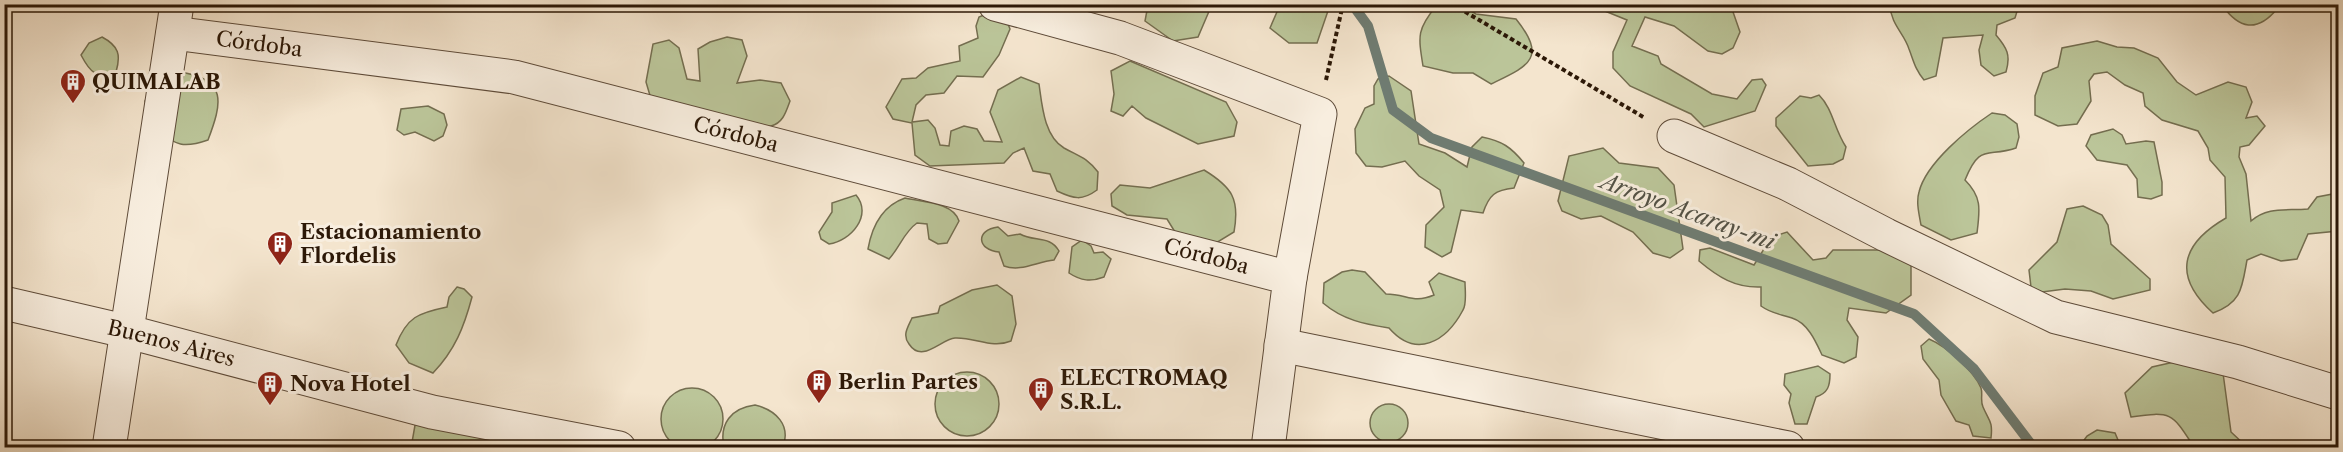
<svg xmlns="http://www.w3.org/2000/svg" width="2343" height="452" viewBox="0 0 2343 452" font-family="'Libre Caslon Text',serif">
	<style>
		.green { fill: #bbc599; stroke: #746e50; stroke-width: 1.5 }
		.lines { fill: none; stroke-linecap: round; stroke-linejoin: round }
		.stream { stroke: #6f7c72; stroke-width: 10 }
		.minor-casing { stroke: #5e4b39; stroke-width: 35 }
		.path { stroke: #2c1807; stroke-width: 4; stroke-dasharray: 4.5 3; stroke-linecap: butt }
		.minor { stroke: #f8eedf; stroke-width: 33 }
		.labels { text-anchor: middle; stroke-width: 6; stroke-linejoin: round; paint-order: stroke }
		.street-label { font-size: 21px; fill: #2c1807; stroke: #f8eedf }
		.poi-label { font-size: 21px; font-weight: bold; fill: #2c1807; stroke: #f8eedf; text-anchor: start }
		.water-label { font-size: 22px; font-style: italic; fill: #535246; stroke: #f8eedf }
	</style>
	<rect width="100%" height="100%" fill="#f4e5ce"/>
	<filter id="stains"><feTurbulence type="fractalNoise" baseFrequency=".00333" numOctaves="4"/><feColorMatrix values="0 0 0 0 .2 0 0 0 0 .09 0 0 0 0 .02 0 0 0 .5 -.17"/></filter>
	<radialGradient id="worn" r=".72"><stop offset=".6" stop-color="#630" stop-opacity="0"/><stop offset="1" stop-color="#630" stop-opacity=".3"/></radialGradient>
	<path class="green" d="M1148,5H1204L1210,9L1198,37L1173,41L1145,21Z
		M1280,5H1330L1317,43H1289L1270,28Z
		M1437,5H1461L1476,14L1516,19C1548,59 1528,66 1491,84L1473,73H1453L1423,66C1418,35 1417,29 1437,5Z
		M1692,5H1725L1732,9L1740,32L1733,48L1722,54L1708,51L1674,26L1645,17L1632,46L1658,56L1661,64L1712,94L1737,99L1752,80L1762,79L1766,85L1755,111L1704,127L1691,114L1630,86L1613,68V52L1627,20L1590,5Z
		M1890,5H2019L2015,18L1997,25L1996,35C2007,48 2011,55 2006,72L1994,76L1981,65L1979,50L1983,35L1943,38L1936,76L1924,80C1915,69 1914,62 1909,49C1904,33 1891,25 1890,5Z
		M2222,5H2276L2277,9C2257,33 2239,29 2222,5Z
		M986,14H1004L1010,29L999,55L983,77L957,76L944,93L926,95L916,105L912,122L928,120L935,128L940,145L949,146L951,131L964,126L977,129L984,141L1002,142L990,112L998,90L1021,77L1039,84C1042,105 1044,136 1064,148C1080,157 1086,157 1098,172L1097,190C1082,201 1074,199 1057,191L1050,174L1033,171L1024,148L1013,153L1004,163L930,166L915,155L912,123L893,119L886,107L902,79L916,78L928,68L960,61L959,46L978,38L976,26L979,17Z
		M102,37C119,46 121,55 116,72C95,77 91,74 81,55L89,43Z
		M727,37L742,40L747,56L737,83L760,80L781,83L790,101C786,112 783,123 771,126C745,132 679,107 651,99L646,82L653,44L669,40L679,48L687,79L700,81L698,49L710,42Z
		M2097,41L2117,47L2134,48L2158,58L2177,82L2196,95L2228,82L2246,87L2252,102L2246,118L2257,116L2265,126L2249,145L2240,147L2239,157L2246,174L2251,221C2268,206 2286,211 2308,209L2317,197L2338,193V231L2308,234L2297,259L2281,261L2261,254L2247,260C2242,287 2242,303 2213,313C2172,276 2181,244 2226,218L2225,177L2210,160L2208,148L2198,131L2162,120L2145,106L2143,93L2125,85L2107,72L2094,74L2089,81L2091,101L2077,124L2058,126L2035,115V96L2043,73L2058,67L2062,48Z
		M1130,61L1226,102L1237,122L1234,136L1198,144L1146,118L1132,106L1123,116L1111,111L1114,94L1111,71Z
		M180,72C228,79 222,103 208,140C179,150 175,143 151,127L145,101L154,82Z
		M1389,76L1411,91L1419,144L1445,153L1467,167L1472,147L1482,137C1502,141 1511,147 1524,163L1514,188C1495,190 1489,195 1483,213L1461,210L1451,252L1442,257L1425,247L1426,225L1444,207L1440,190L1419,176L1405,161L1382,167L1366,166L1356,153L1355,129L1365,108L1374,104V86L1378,79Z
		M1819,95C1833,109 1834,129 1846,147L1843,159L1833,164L1808,166L1776,126V118L1800,96L1811,98Z
		M428,106L444,114L447,125L443,136L434,141L415,132L404,135L397,130L401,109Z
		M1992,113L2005,115L2017,124L2019,137L2016,148C1986,158 1980,143 1965,180C1982,197 1980,209 1977,233L1951,240L1921,225C1919,214 1916,202 1919,192C1926,163 1968,129 1992,113Z
		M2113,129L2122,135L2126,144L2146,141L2154,142L2162,182V195L2151,199L2138,197L2137,179L2127,165L2097,160L2086,146L2091,135Z
		M1603,148L1619,163L1658,168L1674,185L1683,249L1670,258L1653,253L1633,232L1601,216L1581,219L1562,211L1558,201L1569,156Z
		M1204,170C1232,187 1240,199 1234,232L1216,243L1175,232L1167,219L1127,215L1112,206L1111,194L1120,185L1150,188Z
		M856,195C873,215 851,241 829,244L821,239L819,232L832,212V203Z
		M905,198C922,202 953,202 959,221L947,243L938,244L929,239L927,224L917,223C904,232 900,247 889,259L868,249C872,226 882,206 905,198Z
		M2083,206L2102,215L2108,225L2111,244L2150,279V290L2113,299L2091,291L2065,289L2042,292L2031,287L2029,270L2057,242L2067,209Z
		M998,227L1008,236L1020,234C1034,242 1050,235 1059,251L1054,260C1036,262 1021,272 1004,266L999,252C977,250 975,230 998,227Z
		M1787,232L1813,260L1826,258L1833,250H1882L1911,265V295L1886,313L1849,308L1847,320L1858,337L1856,357L1844,363L1822,355C1816,342 1808,323 1792,318C1780,314 1772,314 1761,306V287C1735,288 1718,277 1699,261L1700,250L1710,248L1754,265L1764,249L1766,239Z
		M1082,240L1091,246L1094,253L1103,252L1111,259L1104,277C1091,282 1081,281 1069,273L1072,247Z
		M1352,270L1365,272L1386,294C1407,294 1413,304 1434,295L1429,282L1439,273L1465,282C1465,290 1467,304 1463,310C1446,342 1416,359 1389,328C1364,324 1343,320 1323,303L1324,283L1342,272Z
		M997,285L1012,296L1016,324L1011,341C992,349 975,337 955,338C941,339 922,364 909,344C902,335 908,327 912,318L938,313L940,306L972,290Z
		M457,287L464,289L472,297C464,327 455,350 433,373L409,363L396,345C407,317 418,313 447,307L449,297Z
		M1929,339C1946,346 1974,371 1981,388C1983,394 1980,401 1983,407C1989,421 1993,421 1991,438L1973,436L1969,425L1956,421L1941,395L1939,380L1923,359L1921,346Z
		M2183,360L2223,373L2231,432L2247,447H2194C2172,413 2172,411 2131,417L2125,393L2152,367Z
		M1818,366L1830,374C1830,386 1828,393 1816,397L1807,424H1795L1789,403L1791,394L1784,385L1785,374Z
		M935 404a32 32 0 1 1 64 0a32 32 0 1 1-64 0Z
		M661 419a31 31 0 1 1 62 0a31 31 0 1 1-62 0Z
		M1370 423a19 19 0 1 1 38 0a19 19 0 1 1-38 0Z
		M755,405C776,410 791,425 783,447H724C719,424 731,408 755,405Z
		M418,408L563,448H411Z
		M2097,430L2115,433L2121,447H2083L2082,443L2087,436Z"/>
	<g class="lines">
		<path class="stream" d="M1352,4L1368,26L1393,110L1431,138L1914,314L1974,369L2034,448"/>
		<defs>
			<g id="minor">
				<path d="M995,4L1120,38L1320,114L1290,278L1268,448"/>
				<path id="s1" d="M173,33L514,77L1290,278"/>
				<path d="M1674,136L1788,184L1886,235L2056,317L2238,362L2338,393"/>
				<path id="s2" d="M4,303L129,332L432,412L619,448"/>
				<path d="M1281,345L1788,448"/>
				<path d="M109,448L177,4"/>
			</g>
		</defs>
		<use href="#minor" class="minor-casing"/>
		<path class="path" d="M1452,4L1645,118
			M1326,80L1343,4"/>
		<use href="#minor" class="minor"/>
	</g>
	<defs>
		<symbol id="building-pin" viewBox="-11 -11 22 30"><path d="M0 17L-7.5 6A9.5 9.5 0 1 1 7.5 6Z" fill="#8f2418" stroke="#f8eedf"/><path d="M-4-6H4V6H1V3H-1V6H-4ZM-2.5-4.3h1.7v1.8h-1.7ZM.8-4.3h1.7v1.8H.8ZM-2.5-1h1.7V.8h-1.7ZM.8-1h1.7V.8H.8Z" fill="#fff"/></symbol>
	</defs>
	<g fill-rule="evenodd">
		<use href="#building-pin" x="58" y="67" width="30" height="40"/>
		<use href="#building-pin" x="265" y="229" width="30" height="40"/>
		<use href="#building-pin" x="804" y="367" width="30" height="40"/>
		<use href="#building-pin" x="255" y="369" width="30" height="40"/>
		<use href="#building-pin" x="1026" y="375" width="30" height="40"/>
	</g>
	<g class="labels">
		<g class="street-label">
			<text dy="7" stroke="none"><textPath href="#s1" startOffset="87">Córdoba</textPath></text>
			<text dy="7" stroke="none"><textPath href="#s1" startOffset="573">Córdoba</textPath></text>
			<text dy="7" stroke="none"><textPath href="#s1" startOffset="1059">Córdoba</textPath></text>
			<text dy="7" stroke="none"><textPath href="#s2" startOffset="172">Buenos Aires</textPath></text>
		</g>
		<g class="poi-label">
			<text x="92" y="89">QUIMALAB</text>
			<text x="300" y="239">Estacionamiento<tspan x="300" dy="24">Flordelis</tspan></text>
			<text x="1060" y="385">ELECTROMAQ<tspan x="1060" dy="24">S.R.L.</tspan></text>
			<text x="838" y="389">Berlin Partes</text>
			<text x="290" y="391">Nova Hotel</text>
		</g>
		<g class="water-label">
			<text transform="translate(1688 211) rotate(20)" y="8">Arroyo Acaray-mi</text>
		</g>
	</g>
	<rect width="2343" height="452" fill="none" stroke="#f4e5ce" stroke-width="24"/>
	<rect x="6" y="6" width="2331" height="440" fill="none" stroke="#2c1807" stroke-width="3"/>
	<rect x="12" y="12" width="2319" height="428" fill="none" stroke="#2c1807" stroke-width="1.5"/>
	<rect width="100%" height="100%" filter="url(#stains)"/>
	<rect width="100%" height="100%" fill="url(#worn)"/>
</svg>
